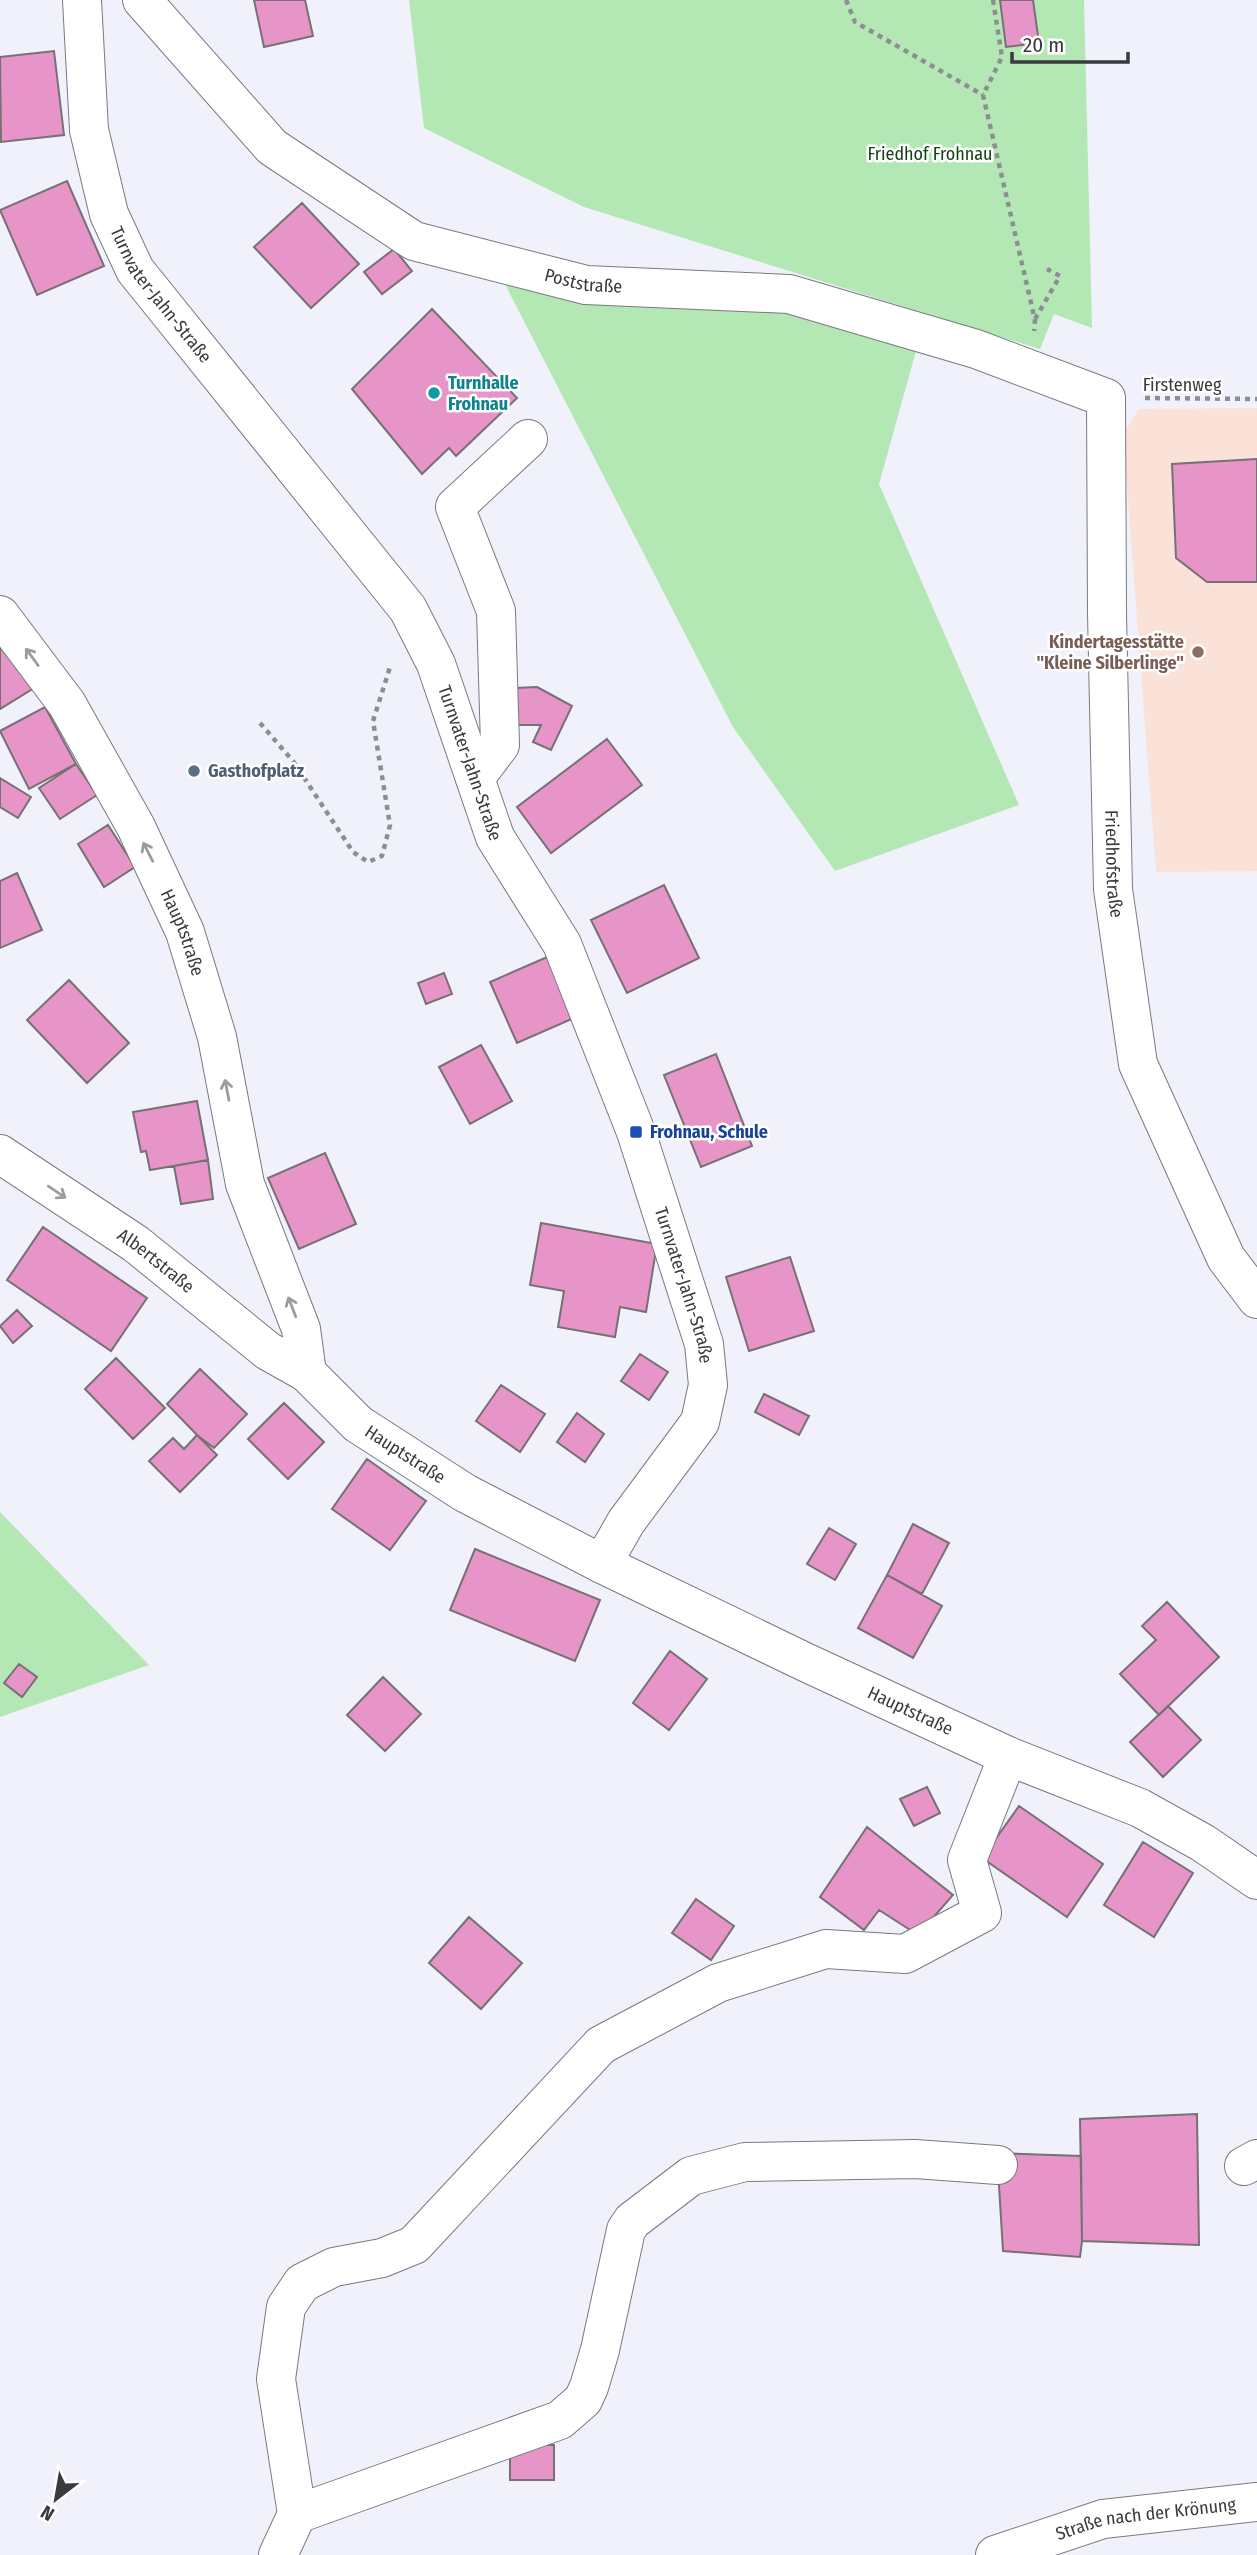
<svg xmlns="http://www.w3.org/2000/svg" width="1257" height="2555" viewBox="0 0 1257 2555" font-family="'Fira Sans Condensed',sans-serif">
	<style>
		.education { fill: #fae2d8 }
		.green { fill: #b3e7b3 }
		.building { fill: #e794c8; stroke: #777074; stroke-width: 2 }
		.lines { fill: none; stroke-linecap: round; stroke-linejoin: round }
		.minor-casing { stroke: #797a81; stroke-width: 40 }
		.path { stroke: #8d8e94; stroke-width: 4.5; stroke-dasharray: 5 5; stroke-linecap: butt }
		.minor { stroke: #fff; stroke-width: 38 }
		.oneway { stroke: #9c9c9e }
		.culture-dot { fill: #0f9aa8; stroke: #fff; stroke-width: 2.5 }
		.education-dot { fill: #8d6e63; stroke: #fff; stroke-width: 2.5 }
		.service-dot { fill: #5c6f8a; stroke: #fff; stroke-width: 2.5 }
		.transit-dot { fill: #1a4fb4; stroke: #fff; stroke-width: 2.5 }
		.labels { text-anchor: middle; stroke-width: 5; stroke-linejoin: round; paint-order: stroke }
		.park-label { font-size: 18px; fill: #134417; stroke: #fff }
		.street-label { font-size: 18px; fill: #393a3d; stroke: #fff }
		.culture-label { font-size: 18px; font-weight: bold; fill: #0d838f; stroke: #fff; text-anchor: start }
		.education-label { font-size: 18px; font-weight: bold; fill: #785e54; stroke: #fff; text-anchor: end }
		.service-label { font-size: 18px; font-weight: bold; fill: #4e5e75; stroke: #fff; text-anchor: start }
		.transit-label { font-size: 18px; font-weight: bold; fill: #164399; stroke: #fff; text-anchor: start }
	</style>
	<rect width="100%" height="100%" fill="#f0f1fa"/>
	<path class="education" d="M1257,408V871L1156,872L1123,433L1139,409Z"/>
	<path class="green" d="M409,0H1084L1092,328L1054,314L1040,349L584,207L424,128Z
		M493,261L789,294L921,333L879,484L1019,805L835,871L733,727Z
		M0,1512L149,1665L0,1717Z"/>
	<path class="building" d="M254,0H305L313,36L264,47Z
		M1000,0H1033L1039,43L1006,47Z
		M54,51L64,135L1,142L0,57Z
		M67,181L104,266L37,295L0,210Z
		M302,203L359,264L311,308L254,247Z
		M394,249L412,271L382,294L364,272Z
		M432,309L517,398L456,456L449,448L422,474L352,389Z
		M1257,459V582H1207L1176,558L1172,464Z
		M0,632L39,685L0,709Z
		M537,687L572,706L551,750L533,742L541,725H516L515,688Z
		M45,707L76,764L29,789L0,731Z
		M607,739L642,785L551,853L517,807Z
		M76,764L97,795L60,819L39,788Z
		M0,778L31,797L18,818L0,807Z
		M108,825L135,867L104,887L78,844Z
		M17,873L42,930L0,948V881Z
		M664,885L699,958L627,993L591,920Z
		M547,957L574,1018L517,1043L490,982Z
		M444,973L452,994L426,1004L418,983Z
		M69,980L129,1043L87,1083L27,1020Z
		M481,1045L512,1101L470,1124L439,1067Z
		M716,1054L752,1146L701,1167L664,1075Z
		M197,1101L208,1160L150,1170L146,1151L141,1152L133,1112Z
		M325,1153L356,1224L299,1249L268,1178Z
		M208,1160L213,1199L181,1204L174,1166Z
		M541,1223L657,1244L646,1312L620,1307L615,1337L558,1327L564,1291L530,1285Z
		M43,1227L147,1298L111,1351L7,1280Z
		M790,1257L814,1331L749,1351L726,1277Z
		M17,1310L32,1326L13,1343L0,1326Z
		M640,1354L668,1372L649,1400L621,1381Z
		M116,1358L165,1408L133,1439L85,1389Z
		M200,1369L247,1414L214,1448L197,1435L167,1404Z
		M501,1385L545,1414L520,1452L476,1421Z
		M764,1394L809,1416L799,1435L755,1412Z
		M284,1403L324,1442L288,1479L248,1439Z
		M577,1413L604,1434L585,1462L557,1442Z
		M197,1435L217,1455L180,1492L149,1461L173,1438L184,1449Z
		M367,1459L426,1501L390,1550L332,1509Z
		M913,1524L949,1543L922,1594L887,1575Z
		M829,1528L856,1544L835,1580L807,1564Z
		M475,1549L600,1600L575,1661L450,1610Z
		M887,1575L942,1606L913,1658L858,1628Z
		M1167,1602L1219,1657L1159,1715L1120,1674L1156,1640L1142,1626Z
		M670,1651L707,1679L669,1730L633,1703Z
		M19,1664L37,1677L22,1697L4,1683Z
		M383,1677L421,1714L385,1751L347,1715Z
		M1168,1706L1201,1740L1163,1777L1130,1742Z
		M927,1787L940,1813L914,1826L900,1799Z
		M1019,1806L1103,1864L1067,1917L982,1858Z
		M867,1827L953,1895L918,1935L879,1910L864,1930L820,1897Z
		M1143,1842L1193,1873L1154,1937L1104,1905Z
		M696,1899L734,1926L711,1960L672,1933Z
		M469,1917L522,1963L481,2009L429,1963Z
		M1197,2114L1199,2245L1082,2241L1080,2119Z
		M997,2153L1081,2156L1082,2241L1080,2257L1003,2251Z
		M510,2445H554V2480H510Z"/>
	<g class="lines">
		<defs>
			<g id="minor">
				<path id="s1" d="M82,0L89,130L109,214L135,270L408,609L436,664L495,837L562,944L636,1132L704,1344L708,1385L700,1422L626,1522L602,1564"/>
				<path id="s2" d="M142,0L272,147L414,241L586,285L789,294L976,349L1106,398L1107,613L1113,889L1138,1064L1226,1258L1257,1299"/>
				<path id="s3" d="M0,615L67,704L136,827L185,932L217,1037L245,1184L301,1329L307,1373"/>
				<path d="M475,778L500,745L496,611L455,507L528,439"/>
				<path id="s4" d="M0,1154L136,1244L268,1351L307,1373L358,1424L465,1493L602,1564L805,1662L1008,1756L1140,1808L1203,1843L1257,1880"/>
				<path d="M1244,2166L1257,2159"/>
				<path d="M297,2514L560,2420L583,2400L589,2387L600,2350L626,2230L632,2221L691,2176L745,2162L915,2159L998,2165"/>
				<path d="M278,2555L297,2514L276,2379L286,2307L302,2283L334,2267L382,2258L414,2245L601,2045L718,1983L826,1949L905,1954L982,1913L967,1860L1008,1756"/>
				<path id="s5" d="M995,2555L1103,2519L1257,2502"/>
			</g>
		</defs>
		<use href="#minor" class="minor-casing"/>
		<path class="path" d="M846,0L855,22L983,95
			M993,0L1002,57L983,95L1035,320L1034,331
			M1035,319L1060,276L1047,269
			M1145,398L1257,399
			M260,723L293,761L353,852L368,862L382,856L390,825L373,721L391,664"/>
		<use href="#minor" class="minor"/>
	</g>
	<defs><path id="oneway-shaft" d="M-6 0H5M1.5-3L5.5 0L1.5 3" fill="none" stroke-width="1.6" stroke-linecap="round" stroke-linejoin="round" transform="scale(1.75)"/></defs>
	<g class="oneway">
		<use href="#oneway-shaft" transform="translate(32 657) rotate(-126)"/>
		<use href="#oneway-shaft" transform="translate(148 852) rotate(-117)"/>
		<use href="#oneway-shaft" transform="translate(227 1090) rotate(-101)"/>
		<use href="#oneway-shaft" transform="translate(57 1192) rotate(34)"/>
		<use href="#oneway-shaft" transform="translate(292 1307) rotate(-111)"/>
	</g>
	<circle class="culture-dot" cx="434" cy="393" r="7"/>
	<circle class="education-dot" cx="1198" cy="652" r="7"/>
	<circle class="service-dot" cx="194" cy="771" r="7"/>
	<rect class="transit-dot" x="629" y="1125" width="14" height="14" rx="3.5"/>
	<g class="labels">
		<g class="park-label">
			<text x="930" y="160">Friedhof Frohnau</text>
		</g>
		<g class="street-label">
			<text dy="6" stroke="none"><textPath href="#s2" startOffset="541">Poststraße</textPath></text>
			<text dy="6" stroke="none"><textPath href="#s1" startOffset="313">Turnvater-Jahn-Straße</textPath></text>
			<text x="1182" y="391">Firstenweg</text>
			<text dy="6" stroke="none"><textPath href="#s1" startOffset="880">Turnvater-Jahn-Straße</textPath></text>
			<text dy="6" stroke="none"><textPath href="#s2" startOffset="1547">Friedhofstraße</textPath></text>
			<text dy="6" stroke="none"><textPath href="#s3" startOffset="368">Hauptstraße</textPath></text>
			<text dy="6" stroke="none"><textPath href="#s4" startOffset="189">Albertstraße</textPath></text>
			<text dy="6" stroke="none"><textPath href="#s1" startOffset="1447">Turnvater-Jahn-Straße</textPath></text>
			<text dy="6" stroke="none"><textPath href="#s4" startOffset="506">Hauptstraße</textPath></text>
			<text dy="6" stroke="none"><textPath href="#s4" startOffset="1073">Hauptstraße</textPath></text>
			<text dy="6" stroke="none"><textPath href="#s5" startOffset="156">Straße nach der Krönung</textPath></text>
		</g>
		<g class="culture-label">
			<text x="448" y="389">Turnhalle<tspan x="448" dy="21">Frohnau</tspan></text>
		</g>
		<g class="education-label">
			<text x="1184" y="648">Kindertagesstätte<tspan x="1184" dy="21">"Kleine Silberlinge"</tspan></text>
		</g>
		<g class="service-label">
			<text x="208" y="777">Gasthofplatz</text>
		</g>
		<g class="transit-label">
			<text x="650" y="1138">Frohnau, Schule</text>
		</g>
	</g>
	<g transform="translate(56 2499) rotate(211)" stroke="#ffffff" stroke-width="5" paint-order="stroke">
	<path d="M0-5L12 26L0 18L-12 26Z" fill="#393a3d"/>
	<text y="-10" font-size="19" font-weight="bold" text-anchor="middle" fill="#393a3d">N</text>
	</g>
	<path d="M1012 52v10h116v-10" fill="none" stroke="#393a3d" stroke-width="3.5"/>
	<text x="1023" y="52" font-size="21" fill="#393a3d" stroke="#ffffff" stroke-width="5" paint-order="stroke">20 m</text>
</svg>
